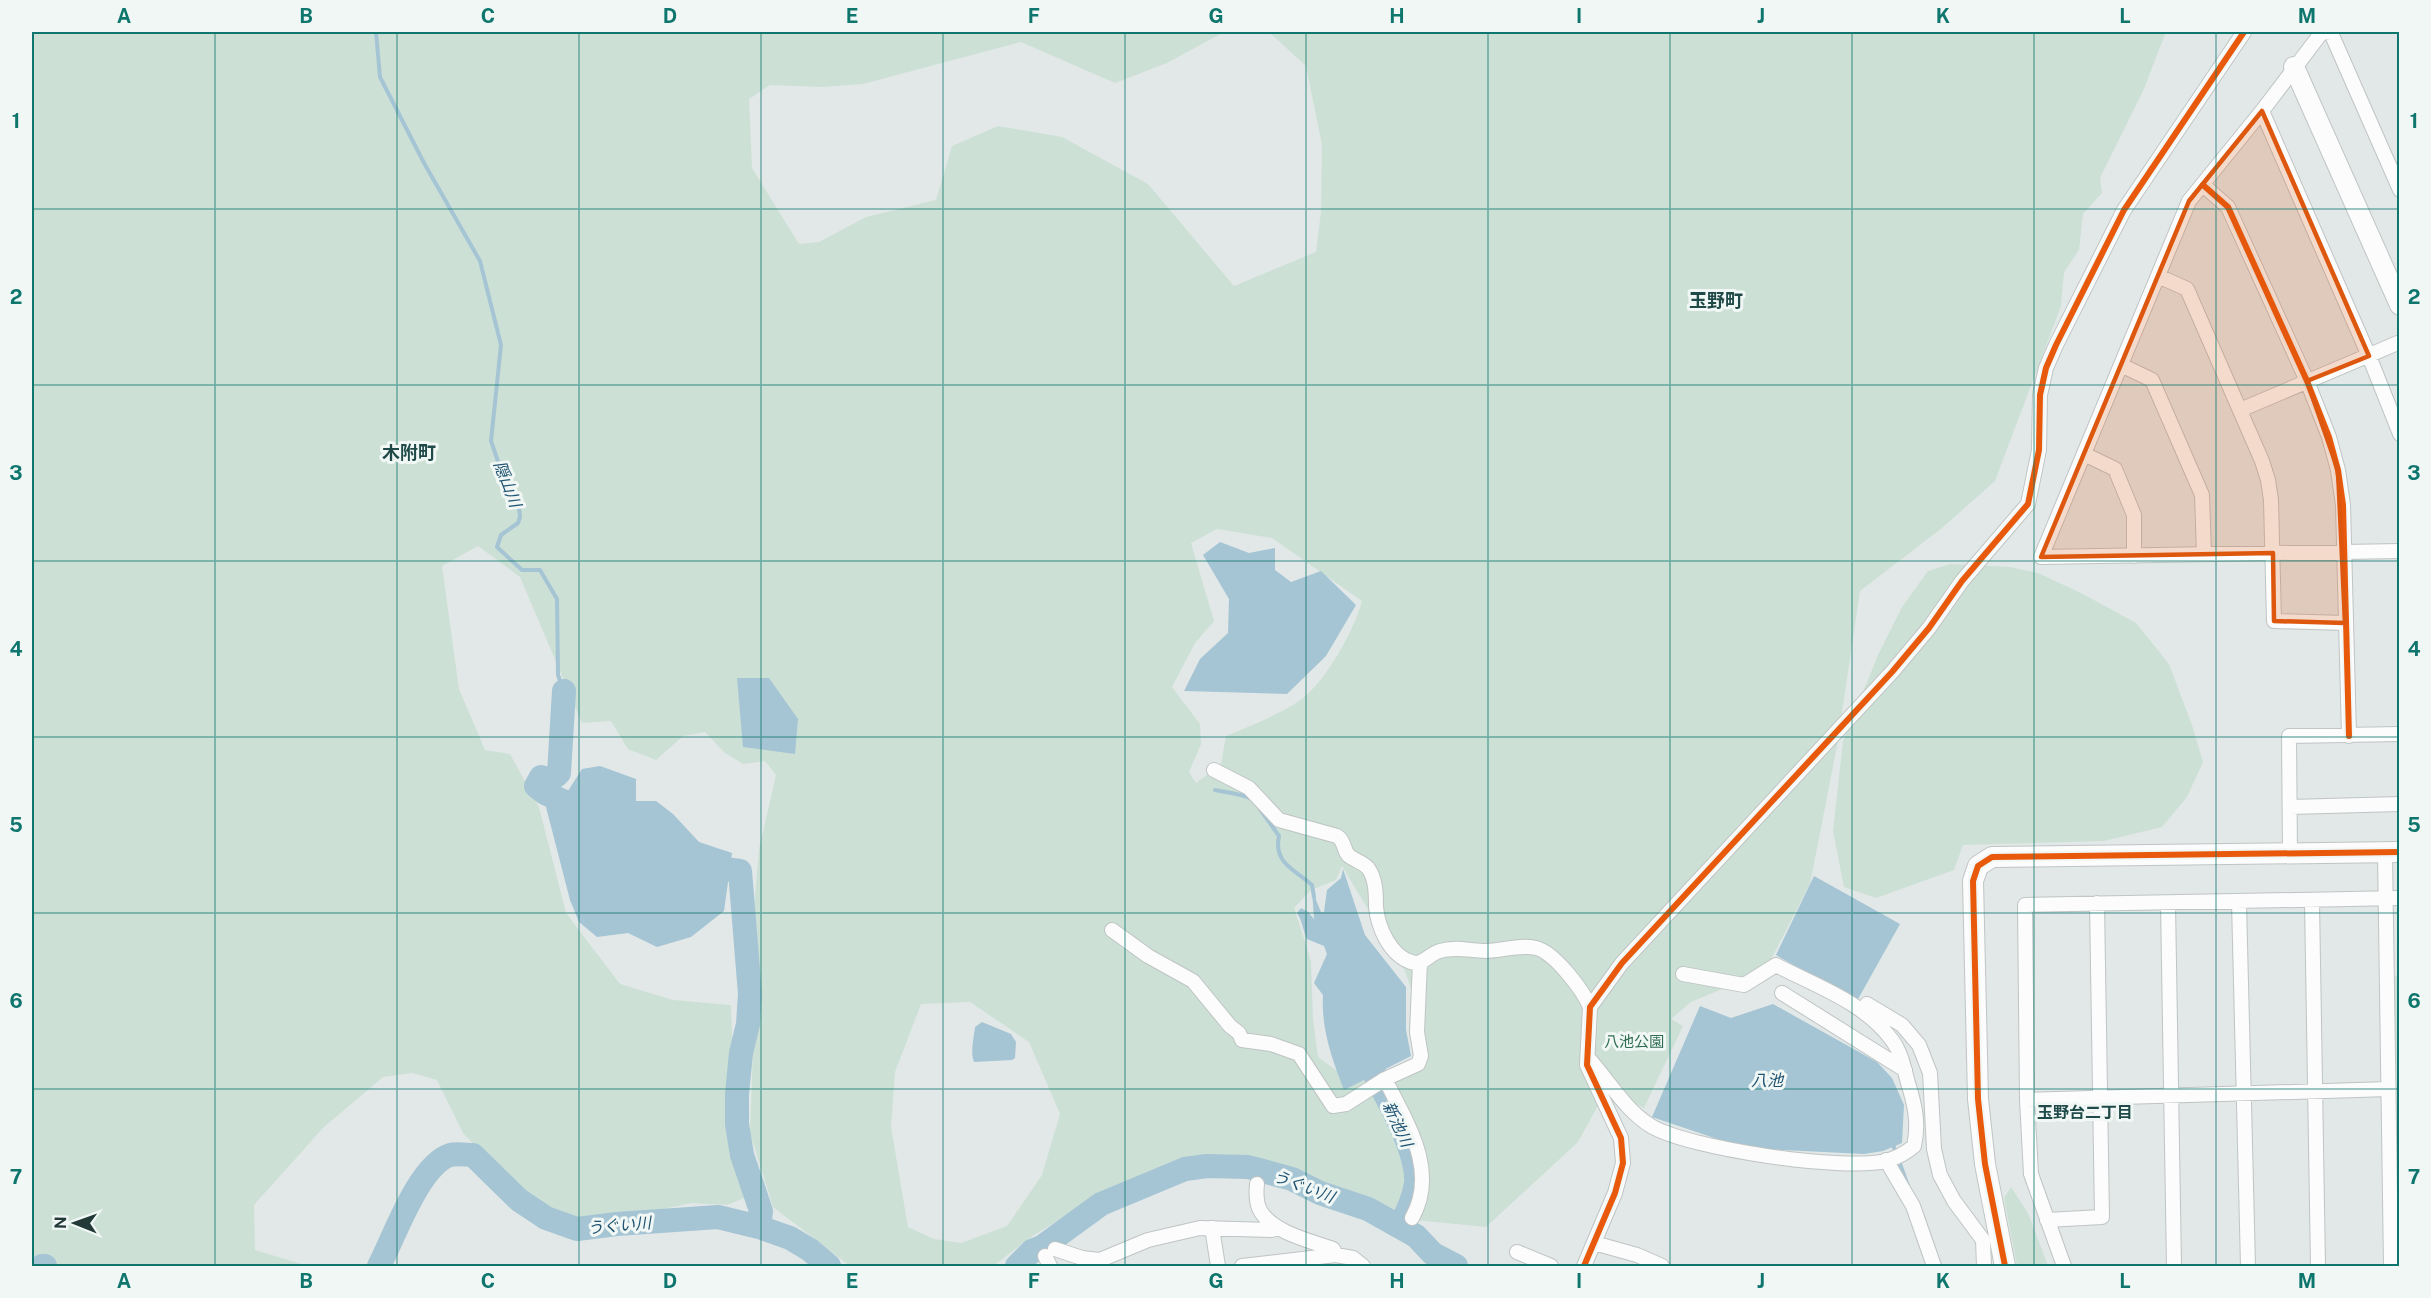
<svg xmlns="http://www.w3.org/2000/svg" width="2431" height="1298" viewBox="0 0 2431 1298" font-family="'Public Sans','Noto Sans JP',sans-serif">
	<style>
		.green { fill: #cce0d6; fill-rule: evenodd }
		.water { fill: #a5c4d4 }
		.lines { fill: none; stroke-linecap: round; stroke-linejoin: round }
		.stream { stroke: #a5c4d4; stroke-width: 4 }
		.river { stroke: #a5c4d4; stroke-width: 24 }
		.street-casing { stroke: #bfc4c4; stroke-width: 16 }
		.secondary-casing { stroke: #bfc5c4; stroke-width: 22 }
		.street { stroke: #fbfcfb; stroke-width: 14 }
		.secondary { stroke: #fbfcfb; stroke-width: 20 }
		.cycleway-casing { stroke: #f0f7f5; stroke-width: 10 }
		.cycleway { stroke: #e8590c; stroke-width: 6 }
		.marked { fill: #de570e; fill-opacity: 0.2; stroke: #de570e; stroke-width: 4.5; stroke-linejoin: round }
		.grid { fill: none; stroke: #0f766e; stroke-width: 1.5; stroke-opacity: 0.55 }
		.labels { text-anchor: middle; stroke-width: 6; stroke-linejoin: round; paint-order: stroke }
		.park-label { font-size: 15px; fill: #2f6d53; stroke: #f0f7f5 }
		.water-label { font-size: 16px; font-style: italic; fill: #205371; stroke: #f0f7f5 }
		.neighbourhood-label { font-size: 16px; font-weight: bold; fill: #1f4a48; stroke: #f0f7f5 }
		.quarter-label { font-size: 18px; font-weight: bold; fill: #1f4a48; stroke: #f0f7f5 }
		.neatline { fill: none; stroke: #0f766e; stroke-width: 2 }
		.grid-label { font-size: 20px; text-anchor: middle; font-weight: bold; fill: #0f766e }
	</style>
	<rect width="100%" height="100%" fill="#e2e8e7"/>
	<path class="green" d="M32,32H1224L1167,63L1115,83L1021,42L863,84L822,87L770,85L749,99L752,168L799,244L819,242L866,217L936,200L952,146L998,126L1062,137L1148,184L1234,286L1316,252L1321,212L1322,145L1306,66L1269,32H2166L2143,91L2100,178L2102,193L2083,214L2079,250L2064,272L2061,306L1995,481L1942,528L1860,591L1837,746L1810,884L1765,971L1691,1002L1671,1019L1683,1026L1644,1108L1635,1103L1613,1078L1578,1142L1486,1227L1395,1218L1303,1177L1228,1159L1145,1176L1074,1211L1034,1235L993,1266H850L773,1207L750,1133L756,969L754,909L759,849L776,775L765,761L743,764L725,753L705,732L683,736L656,760L628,749L611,721L582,723L520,577L478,546L442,566L459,689L485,750L510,754L539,807L566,913L620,984L673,1000L731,1005L733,1066L728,1126L749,1196L727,1205L692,1203L596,1223L563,1219L525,1200L463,1133L437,1080L412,1073L383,1077L323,1128L254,1205L255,1250L308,1266H32ZM1217,529L1272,538L1362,601C1354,631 1326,680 1302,699C1281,714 1250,726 1226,736L1221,764L1196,783L1189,772L1201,744L1200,724L1172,687L1195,643L1214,621L1191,543ZM1342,866L1405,971L1421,1018L1417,1061L1386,1079L1351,1081L1318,1057L1313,1019L1311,961L1294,908L1311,890L1336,880ZM970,1002L1029,1042L1060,1114L1042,1175L1007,1226L961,1243L934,1239L908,1227L891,1127L895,1072L921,1004Z
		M1950,564L2010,567L2038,573L2081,593L2136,623L2169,664L2192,725L2203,762L2187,797L2162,827L2104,841L1963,845L1954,870L1876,898L1844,887L1833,831L1843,741L1878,655L1902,607L1928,571Z
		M2399,973V1146L2396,1143L2393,978Z
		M2011,1187L2028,1213L2048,1266H2017L2004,1198Z"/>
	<path class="water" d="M1220,542L1249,553L1275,548V570L1291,582L1321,571L1356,605L1326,656L1287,694L1184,691L1200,659L1228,633L1229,599L1203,555Z
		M737,678H769L798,719L795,754L743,747Z
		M600,766L636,779V801H656L673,814L699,842L732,853L724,911L691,937L657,947L628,933L597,937L579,922L570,900L546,807L566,794L582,769Z
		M1343,869L1365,935L1406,987V1030L1411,1056L1344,1090C1332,1059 1321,1029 1323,995L1314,983L1327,954L1324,946L1307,939C1303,930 1302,920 1297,913L1301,908L1308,912L1314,919L1312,890L1321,912H1324L1327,890L1341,878Z
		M1814,876L1900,924L1857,1001L1776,955Z
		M1773,1004L1877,1062L1892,1078L1904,1105L1902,1143L1883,1151L1864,1154L1744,1148L1652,1117L1700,1006L1731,1018Z
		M982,1022L1011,1034L1016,1042L1015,1058L1012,1060L974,1062C970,1053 974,1037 975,1027Z"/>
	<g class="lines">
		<path class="stream" d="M376,32L380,77L424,163L480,261L501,345L491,441L504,479L519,507L520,517L518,523L501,535L497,547L522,570H540L557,599L558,675L564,691
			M1215,790C1228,793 1240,793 1252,799
			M1260,809L1279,836C1273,864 1296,870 1312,885L1314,897
			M1892,1142L1908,1186"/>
		<path class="river" d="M564,691L559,773C553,780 549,780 541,777L536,786L545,793L587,812
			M698,862L709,867L740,871L750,994L748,1024L741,1053L737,1094V1124L742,1155L761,1211L759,1227
			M1367,1059C1382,1091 1419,1149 1416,1183C1414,1199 1407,1213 1400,1226
			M42,1266H45
			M379,1266C394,1238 418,1166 450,1155C457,1153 467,1155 473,1155L519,1200L546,1218L577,1229L617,1224L718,1217L759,1227L790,1238L810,1250L829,1266
			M1017,1266L1032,1251L1042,1247L1101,1204L1185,1169L1207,1166L1248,1167L1292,1179L1320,1193L1368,1209L1416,1236L1433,1254L1456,1266"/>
		<defs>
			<path id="street" d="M2322,32L2262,111L2189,201L2041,557L2400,551
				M2323,32L2331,33L2400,190
				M2262,111L2369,356L2400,434
				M2203,185L2228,207L2307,381L2329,437L2338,470L2343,505L2349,736
				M2158,276L2187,289L2262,461L2268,480L2271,500L2274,621L2345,623
				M2121,365L2152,380L2202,495L2204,554
				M2240,410L2400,342
				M2084,454L2115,469L2134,515V556
				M1214,770L1249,788L1279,820L1337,836C1345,841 1343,849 1348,855C1353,860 1363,862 1368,868C1376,879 1376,894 1376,907C1378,928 1390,955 1411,962C1423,966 1430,953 1440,951C1455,946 1471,951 1486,951C1502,951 1519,944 1536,948C1554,952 1583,990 1590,1007
				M2290,807L2400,804
				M2385,853L2391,1266
				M2290,854L2289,736L2400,734
				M2312,901L2318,1266
				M2239,902L2248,1266
				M2168,903L2174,1266
				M1112,930L1148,956L1193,981L1230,1026L1239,1033L1242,1040L1271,1044L1299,1054L1333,1106L1346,1104L1385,1079L1418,1064L1421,1056L1417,1032L1420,962
				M1782,993L1905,1070
				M1862,1010L1867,1004L1902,1025L1919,1045L1930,1073L1934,1149L1940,1175L1954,1201L1983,1240L1984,1266
				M1589,1059C1609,1081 1625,1110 1651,1126C1690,1149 1842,1171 1886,1161C1896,1158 1906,1153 1914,1146C1919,1124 1915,1105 1908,1083C1904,1068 1901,1052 1892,1040C1864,1002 1816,986 1776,965L1744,985L1683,974
				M1385,1079C1406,1122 1439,1170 1412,1218
				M2027,1100L2389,1089
				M1886,1160L1913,1206L1934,1266
				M1257,1184C1256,1193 1256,1204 1261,1212C1274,1233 1311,1241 1333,1249L1336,1255
				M2047,1220L2102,1217L2097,903
				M1212,1228L1218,1266
				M1594,1243L1637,1255L1662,1266
				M1055,1249L1082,1258L1100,1260L1148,1240L1200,1228L1272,1230L1277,1227
				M1517,1252L1551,1266
				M1045,1256L1050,1266
				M1242,1266L1336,1255L1353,1258L1363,1266
				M1584,1266L1615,1193L1623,1163L1621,1138L1587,1065L1590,1007L1622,963L1892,672L1929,628L1962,581L2028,504L2039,450L2040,395L2046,368L2056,345L2124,210L2244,32
				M2064,1266L2031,1174L2027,1100L2025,905L2400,898"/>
			<path id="secondary" d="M2294,67L2400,305
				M2005,1266L1985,1164L1978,1099L1973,881L1978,866L1992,857L2400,852"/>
		</defs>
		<use href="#street" class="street-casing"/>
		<use href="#secondary" class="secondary-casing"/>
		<use href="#street" class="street"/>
		<use href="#secondary" class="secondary"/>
		<defs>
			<path id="cycleway" d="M2203,185L2228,207L2307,381L2329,437L2338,470L2343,505L2349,736
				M1584,1266L1615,1193L1623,1163L1621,1138L1587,1065L1590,1007L1622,963L1892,672L1929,628L1962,581L2028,504L2039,450L2040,395L2046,368L2056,345L2124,210L2244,32
				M2005,1266L1985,1164L1978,1099L1973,881L1978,866L1992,857L2400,852"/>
		</defs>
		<use href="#cycleway" class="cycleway-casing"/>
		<use href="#cycleway" class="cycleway"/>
	</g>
	<path class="marked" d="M2262,111L2369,356L2307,381L2338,470L2345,623L2274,621L2273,553L2041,557L2189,201Z"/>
	<path class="grid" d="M215,32V1266M397,32V1266M579,32V1266M761,32V1266M943,32V1266M1125,32V1266M1306,32V1266M1488,32V1266M1670,32V1266M1852,32V1266M2034,32V1266M2216,32V1266M32,209H2400M32,385H2400M32,561H2400M32,737H2400M32,913H2400M32,1089H2400"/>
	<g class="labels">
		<g class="park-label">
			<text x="1634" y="1047">八池公園</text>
		</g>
		<g class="water-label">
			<text transform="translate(508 484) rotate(69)" y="6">隠山川</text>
			<text x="1767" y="1086">八池</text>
			<text transform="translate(1398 1124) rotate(65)" y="6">新池川</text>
			<text transform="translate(1304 1186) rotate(21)" y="6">うぐい川</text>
			<text transform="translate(619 1225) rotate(-5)" y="6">うぐい川</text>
		</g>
		<g class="neighbourhood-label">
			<text x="2085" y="1118">玉野台二丁目</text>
		</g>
		<g class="quarter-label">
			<text x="1716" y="307">玉野町</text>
			<text x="409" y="459">木附町</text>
		</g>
	</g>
	<rect width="2431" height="1298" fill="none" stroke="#f0f7f5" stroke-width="66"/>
	<g transform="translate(75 1223) rotate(271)" stroke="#f0f7f5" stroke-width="4.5" paint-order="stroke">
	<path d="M0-4.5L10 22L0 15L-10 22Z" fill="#223938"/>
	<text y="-9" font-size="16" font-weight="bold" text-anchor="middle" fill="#223938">N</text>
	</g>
	<rect x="33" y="33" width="2365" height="1232" class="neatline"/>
	<g class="grid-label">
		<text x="124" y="23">A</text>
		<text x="306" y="23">B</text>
		<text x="488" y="23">C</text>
		<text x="670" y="23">D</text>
		<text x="852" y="23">E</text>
		<text x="1034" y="23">F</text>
		<text x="1216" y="23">G</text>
		<text x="1397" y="23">H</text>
		<text x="1579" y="23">I</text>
		<text x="1761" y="23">J</text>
		<text x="1943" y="23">K</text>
		<text x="2125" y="23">L</text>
		<text x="2307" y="23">M</text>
		<text x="16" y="128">1</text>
		<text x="2414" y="128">1</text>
		<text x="16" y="304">2</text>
		<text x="2414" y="304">2</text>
		<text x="16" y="480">3</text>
		<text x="2414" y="480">3</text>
		<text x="16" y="656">4</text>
		<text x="2414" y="656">4</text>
		<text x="16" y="832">5</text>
		<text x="2414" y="832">5</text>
		<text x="16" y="1008">6</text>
		<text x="2414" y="1008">6</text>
		<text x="16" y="1184">7</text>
		<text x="2414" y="1184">7</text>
		<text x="124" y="1288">A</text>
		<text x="306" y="1288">B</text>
		<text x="488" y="1288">C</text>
		<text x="670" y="1288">D</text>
		<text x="852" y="1288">E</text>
		<text x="1034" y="1288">F</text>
		<text x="1216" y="1288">G</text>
		<text x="1397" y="1288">H</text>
		<text x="1579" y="1288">I</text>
		<text x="1761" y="1288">J</text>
		<text x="1943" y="1288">K</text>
		<text x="2125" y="1288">L</text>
		<text x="2307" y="1288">M</text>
	</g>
</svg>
